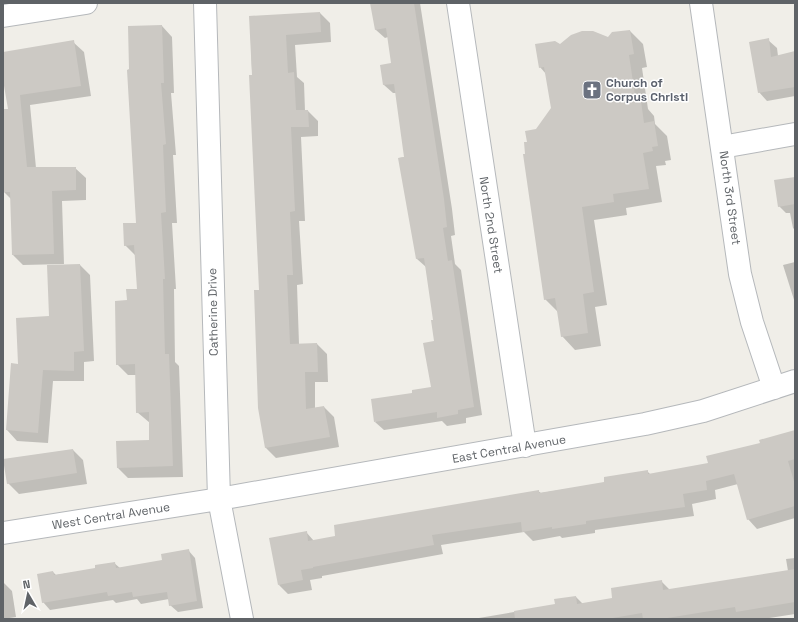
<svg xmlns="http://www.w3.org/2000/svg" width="798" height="622" viewBox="0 0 798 622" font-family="'Space Grotesk',sans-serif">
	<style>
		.shadow { fill: #0003 }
		.building { fill: #ccc9c4 }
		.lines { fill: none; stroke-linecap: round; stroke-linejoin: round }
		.minor-casing { stroke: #b5b8bb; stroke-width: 24 }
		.minor { stroke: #fff; stroke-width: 22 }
		.labels { text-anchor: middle; stroke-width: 3; stroke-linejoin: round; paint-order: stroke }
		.worship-label { font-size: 12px; font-weight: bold; fill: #5b616d; stroke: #fff; text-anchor: start }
		.street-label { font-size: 12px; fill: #5f6367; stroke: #fff }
	</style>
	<rect width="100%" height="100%" fill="#f0eee8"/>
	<path class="shadow" d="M371,3H420L452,209L455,235L451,236L455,264L461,270L482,415L466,418V423L447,426L442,421L384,430L375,422L413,394L432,388L436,342L434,321L426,267L417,259L399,158L405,157L396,93H393L384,85L381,66L393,64L388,37L385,38L376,30Z
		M320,13L330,23L331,42L295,45L297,77L304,83L305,111H308L318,121V136L301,137L305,221H299L303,284L297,285L299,344H317L327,354L328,382H315V408L324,407L334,417L339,447L276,458L266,448L250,17Z
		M162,26L172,37L174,93H171L176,155H173L177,223H172L176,289H174L175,362L179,366L183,477L128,478L118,468L150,441V423L137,412L136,375H128L117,364L128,301L138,290L136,256L125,245L137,224Z
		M630,31L643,44L647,67L642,68L648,109L654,116L655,124L667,136L671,160L665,161L666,165L656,166L662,202L626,208L627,215L594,220L607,305L595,307L601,346L575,350L562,336L558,312L545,299L527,155L528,142L552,109L546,74L540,67L560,45L609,38Z
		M768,40L777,48L778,56L795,52V96L767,101L759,92Z
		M73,42L84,52L91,96L30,105L36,168H75L86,178V200L62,201L64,264L23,265L13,255L11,199L3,191V110H9L3,74V53Z
		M795,178V230L793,228L790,213H786L779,206Z
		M795,262V303L783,265Z
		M80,265L90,275L94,361L84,362V381H53L48,443L17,441L7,430L19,365L50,317Z
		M795,432V518L757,529L748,519L738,484L715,490L716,499L692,504L694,516L595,530V533L562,538L560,536L533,541L524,532L441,545L443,554L322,576V578L310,580L312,590L288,594L279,585L306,532L314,541L337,537L538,491L541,493L606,483L647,471L651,475L709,464Z
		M73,450L83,460L87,484L19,494L8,483Z
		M188,550L195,558L203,608L178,612L170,605L169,599L141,604L137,599L116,603L113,600L50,610L43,602L53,572L56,575L97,569L114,563L120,568L163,561Z
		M795,558V614L763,619H473L556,605L576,597L583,604L613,599L661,581L670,590L788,571L786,559Z
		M3,582L12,591L16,617L3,619Z"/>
	<path class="building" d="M370,3H414L444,199L447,227L443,228L448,261L452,260L474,407L458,410V414L437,418V412L374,422L371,399L412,393V390L431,387L423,343L434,341L431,320H433L424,258L416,259L398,158L404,157L394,84L383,85L380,65L391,63L386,28L375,30Z
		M320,12L321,32L286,35L288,73L294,72L296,110H308L309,127H291L295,211L290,212L293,275H287L290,344L317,343L318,372H305L306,409L324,406L330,437L265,448L258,408L254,290H259L249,75H252L249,16Z
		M162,25L164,83H161L166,144L163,145L166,212L161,213L165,279H163L165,354H169L173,466L117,468L116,441L149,440V412L136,413L135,364L116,365L115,301L127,300L126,289H137L134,245L124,246L123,223H136L127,70L129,69L128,26Z
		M630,30L634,54L629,55L636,102L641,101L644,123L654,121L658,146L652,147L653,151L643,153L649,189L613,194L614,202L582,207L594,292L583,294L588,333L561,337L555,298L544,300L523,154H525L524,142H527L525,131L536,129L551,108L544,67L539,68L535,44L555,41L560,44L571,35L582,31H593L608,37L612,32Z
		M769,38L771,57L795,51V87L758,93L749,42Z
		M74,40L81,86L20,95L27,167H76V190L52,191L54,254L12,255L10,192H3V109H8L3,80V52Z
		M795,177V204L778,207L774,180Z
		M80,264L84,351L74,352V371L43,370L38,433L6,430L11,363L18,364L16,318L49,316L47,265Z
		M795,430V459L788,461L795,485V506L747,520L734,474L706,481L707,490L683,494L685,507L586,521V524L552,529V527L522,532L521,522L432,535L434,545L313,567V568L301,570L303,580L278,585L269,538L307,531L308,541L335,536L334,525L539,490V493L604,482V477L648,470V474L708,463L706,456L760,443L759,440Z
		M73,449L77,473L7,484L3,459Z
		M189,549L197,601L169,606L167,592L133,597L132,592L108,596L107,592L42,603L37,574L53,571L54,575L95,568V565L115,562L116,568L162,560L161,554Z
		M795,569V602L736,612L735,607L661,619H643L642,613L607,619H515L514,611L555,604L554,599L576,596L577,604L612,598L611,588L662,580L663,590Z"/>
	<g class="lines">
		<defs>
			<path id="minor" d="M205,3L219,499L242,619
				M458,3L525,446
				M701,3L740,274L752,322L774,388
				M3,16L86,3
				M722,147L795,134
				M3,533L219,499L645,424L703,411L795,381"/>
		</defs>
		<use href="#minor" class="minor-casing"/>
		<use href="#minor" class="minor"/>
	</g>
	<defs>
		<symbol id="church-square" viewBox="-11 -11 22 22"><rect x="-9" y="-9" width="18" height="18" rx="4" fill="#6b7280" stroke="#fff"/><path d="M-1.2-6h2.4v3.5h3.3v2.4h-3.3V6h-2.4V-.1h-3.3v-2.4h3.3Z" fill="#fff"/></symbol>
	</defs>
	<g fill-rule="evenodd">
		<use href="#church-square" x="581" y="79" width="22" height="22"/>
	</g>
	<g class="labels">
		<g class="worship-label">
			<text x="606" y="87">Church of<tspan x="606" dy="14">Corpus Christi</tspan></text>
		</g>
		<g class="street-label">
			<text transform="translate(730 198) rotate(82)" y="4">North 3rd Street</text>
			<text transform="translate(491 225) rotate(81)" y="4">North 2nd Street</text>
			<text transform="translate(213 312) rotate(-91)" y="4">Catherine Drive</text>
			<text transform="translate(509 449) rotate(-10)" y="4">East Central Avenue</text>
			<text transform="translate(111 516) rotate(-9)" y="4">West Central Avenue</text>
		</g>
	</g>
	<rect width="798" height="622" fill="none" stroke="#5f6367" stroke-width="8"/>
	<g transform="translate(28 594) rotate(351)" stroke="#ffffff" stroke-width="3" paint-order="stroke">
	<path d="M0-3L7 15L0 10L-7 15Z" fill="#5f6367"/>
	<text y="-6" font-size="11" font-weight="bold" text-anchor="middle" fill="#5f6367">N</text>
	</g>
</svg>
